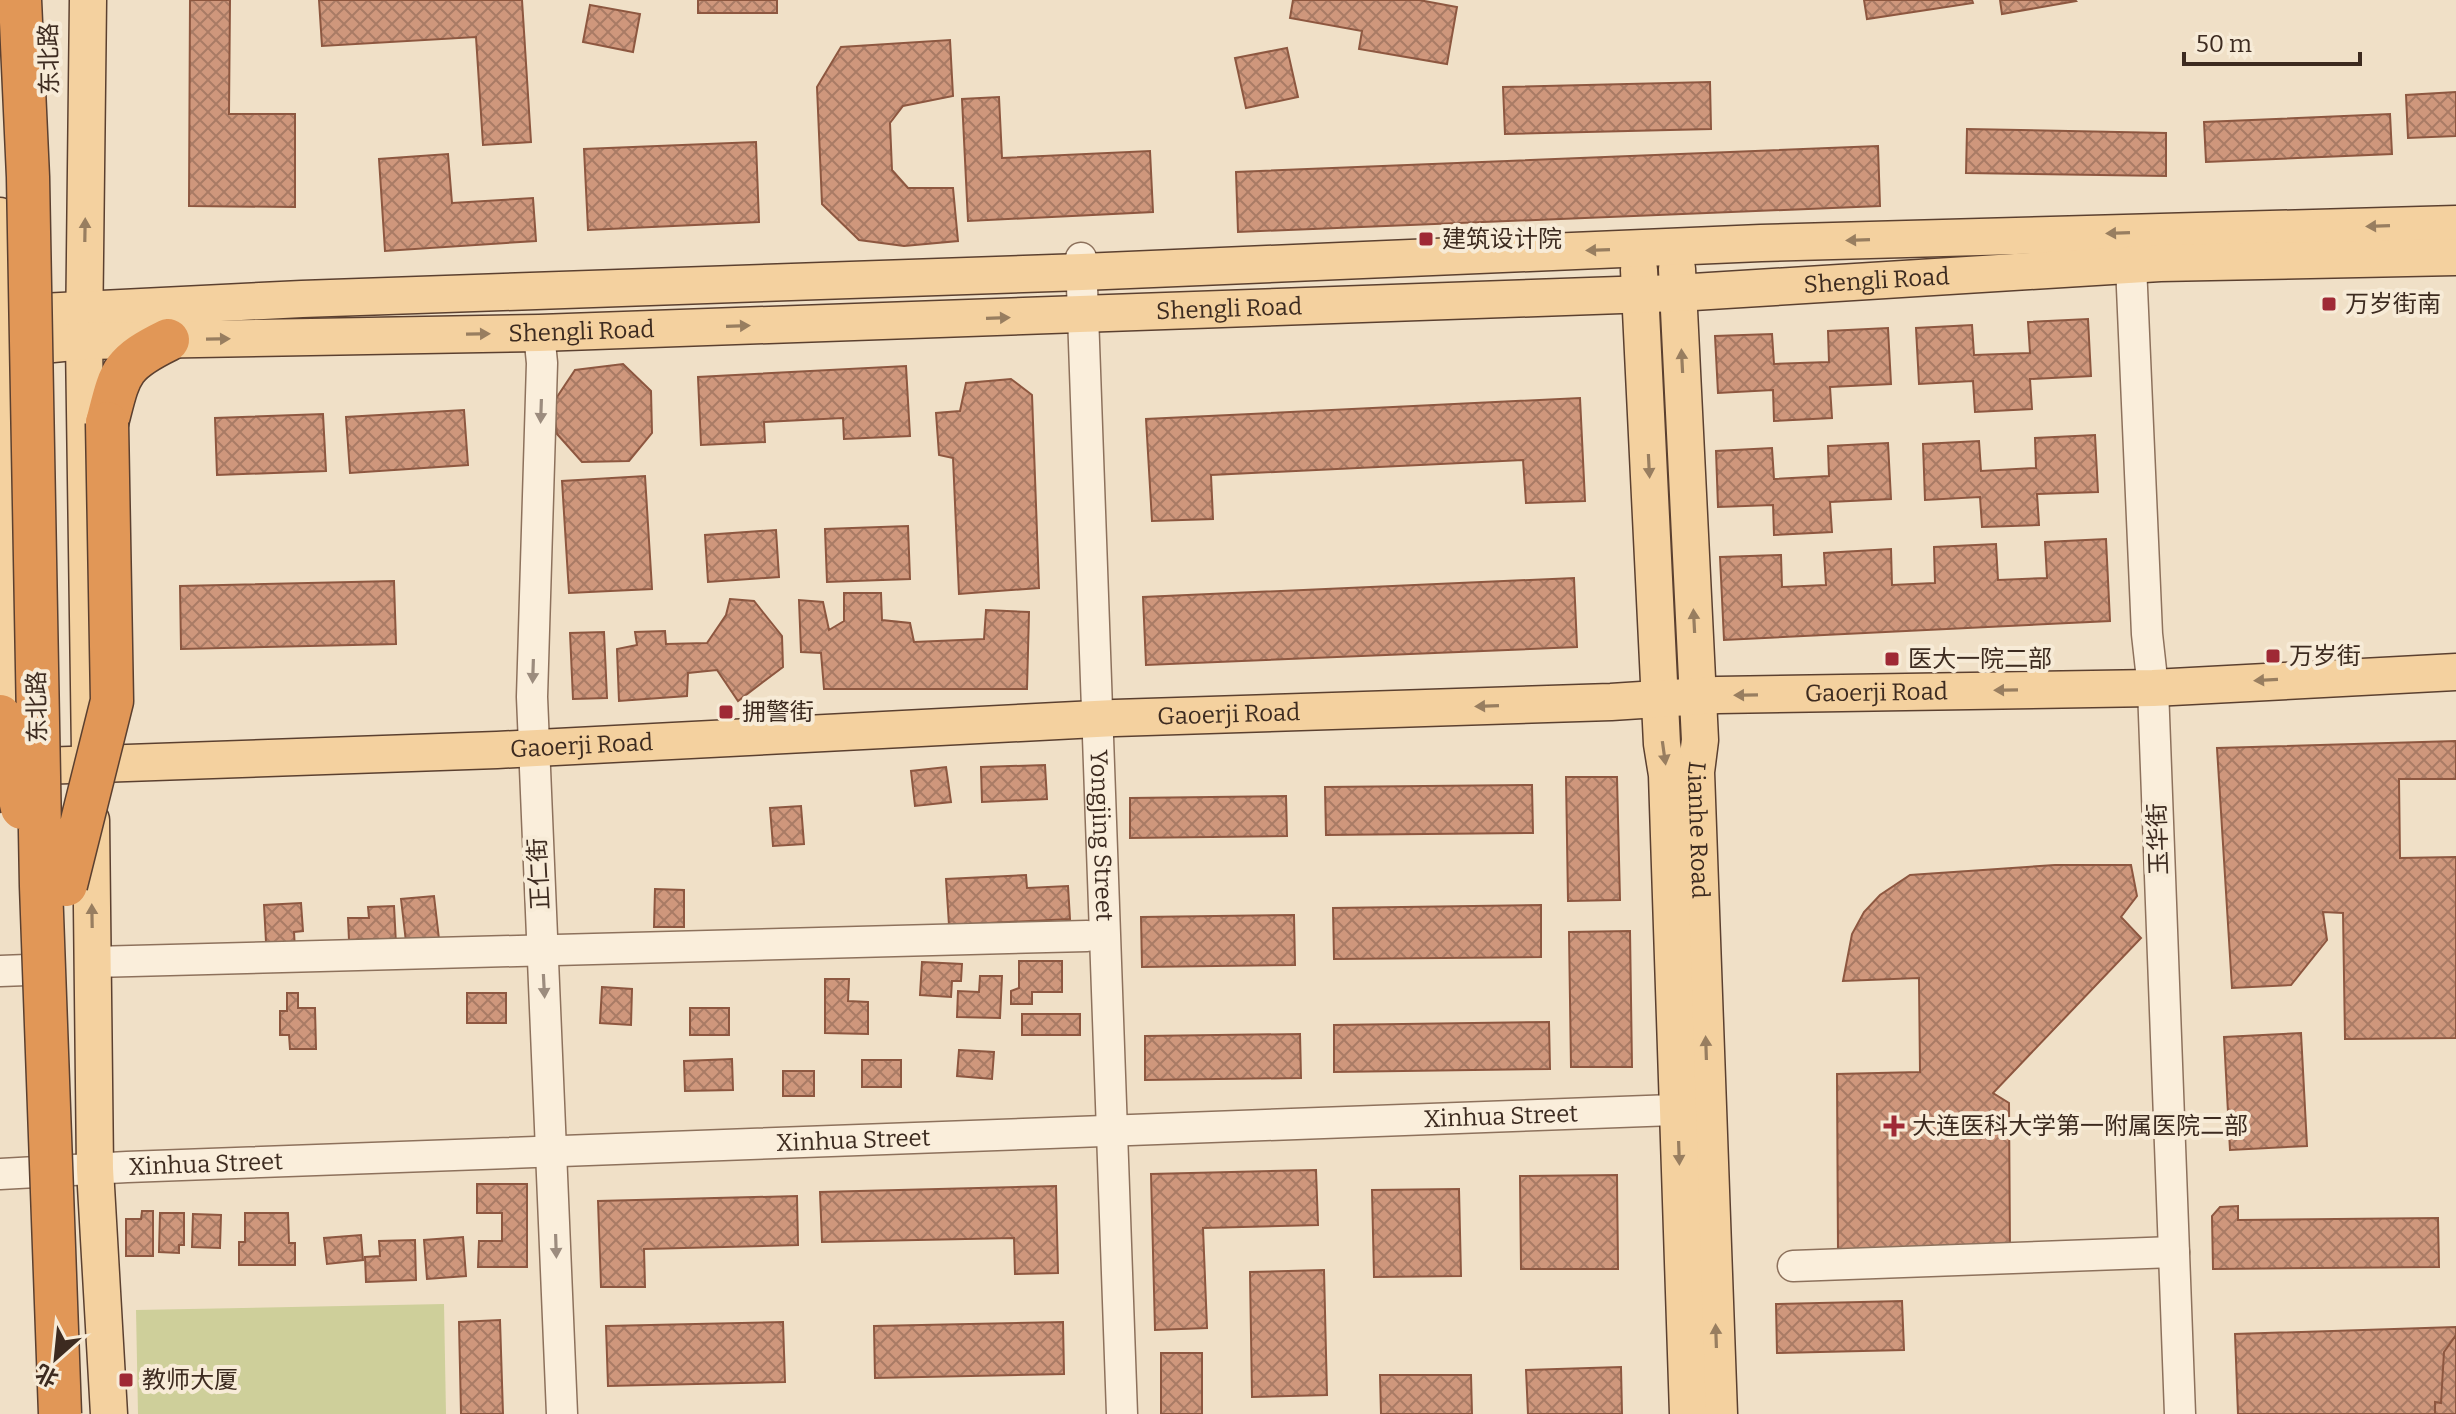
<svg xmlns="http://www.w3.org/2000/svg" width="2456" height="1414" viewBox="0 0 2456 1414" font-family="Bitter,'Noto Sans SC',serif">
	<style>
		.green { fill: #cecf9a }
		.building { fill: url(#building-cross-hatch); stroke: #8d5740; stroke-width: 2 }
		.lines { fill: none; stroke-linecap: round; stroke-linejoin: round }
		.minor-casing { stroke: #8d715c; stroke-width: 33 }
		.major-casing { stroke: #5b4030; stroke-width: 39 }
		.highway-casing { stroke: #5b4030; stroke-width: 45 }
		.minor { stroke: #faeedb; stroke-width: 30 }
		.major { stroke: #f4d19f; stroke-width: 36 }
		.highway { stroke: #e19757; stroke-width: 42 }
		.highway-bridge-casing { stroke: #5b4030; stroke-width: 45; stroke-linecap: butt }
		.highway-bridge { stroke: #e19757; stroke-width: 42 }
		.oneway { fill: #987e60 }
		.oneway2 { fill: #9c8c7e }
		.poi-dot { fill: #9f2935; stroke: #f7ebd7; stroke-width: 3 }
		.labels { text-anchor: middle; stroke-width: 8; stroke-linejoin: round; paint-order: stroke }
		.street-label { font-size: 24px; fill: #3d2b20; stroke: #f7ebd7 }
		.poi-label { font-size: 24px; fill: #3d2b20; stroke: #f7ebd7; text-anchor: start }
	</style>
	<defs>
		<pattern id="building-cross-hatch" width="8" height="8" patternUnits="userSpaceOnUse" patternTransform="scale(2)"><rect width="8" height="8" fill="#cf977c"/><path d="M0 0l8 8M0 8l8-8" fill="none" stroke="#a97b65"/></pattern>
	</defs>
	<rect width="100%" height="100%" fill="#f0e0c7"/>
	<path class="green" d="M444,1304L446,1414H138L136,1310Z"/>
	<path class="building" d="M190,0H230L229,114H295V207L189,206Z
		M319,0H522L531,142L483,145L476,37L322,46Z
		M698,0H777V13H698Z
		M1293,0H1419L1457,7L1447,64L1359,49L1362,31L1290,18Z
		M1864,0H1972L1973,3L1867,19Z
		M2000,0H2075L2076,1L2002,14Z
		M590,5L640,14L633,52L583,42Z
		M950,40L953,96L903,106L890,123L892,170L908,188H953L958,241L904,246L859,240L822,204L817,87L841,47Z
		M1287,48L1298,97L1246,108L1235,58Z
		M1710,82L1711,129L1505,134L1503,87Z
		M2456,92V136L2408,138L2406,95Z
		M999,97L1002,158L1150,151L1153,212L968,221L962,99Z
		M2390,114L2392,154L2206,162L2204,122Z
		M1967,129L2166,133V176L1966,173Z
		M756,142L759,222L588,230L584,149Z
		M1878,146L1880,206L1238,232L1236,172Z
		M448,154L452,203L533,198L536,241L385,251L379,159Z
		M2088,319L2091,376L2030,379L2032,409L1975,412L1973,381L1919,384L1916,328L1972,325L1974,355L2030,353L2028,322Z
		M1888,328L1891,384L1830,387L1832,418L1774,421L1773,390L1718,393L1715,336L1772,334L1774,364L1829,362L1828,331Z
		M623,364L651,391L652,433L629,461L582,462L557,434L553,403L575,370Z
		M906,366L910,436L844,439L843,418L764,422L765,442L701,445L698,377Z
		M1011,379L1032,395L1039,588L959,594L953,458L939,455L936,413L960,411L966,383Z
		M1580,398L1585,501L1526,503L1523,460L1211,475L1213,519L1152,521L1146,419Z
		M464,410L468,465L350,473L346,417Z
		M323,414L326,471L217,475L215,418Z
		M2095,435L2098,492L2037,494L2039,525L1982,527L1980,497L1925,500L1923,444L1979,441L1981,471L2036,468L2035,438Z
		M1888,443L1891,499L1830,502L1832,532L1774,535L1773,505L1718,507L1716,451L1772,448L1774,479L1829,476L1828,446Z
		M645,476L652,589L569,593L562,481Z
		M908,526L910,579L827,582L825,529Z
		M776,530L779,577L708,582L705,535Z
		M2106,539L2110,621L1724,640L1720,557L1781,555L1782,587L1826,585L1824,553L1891,549L1892,585L1935,583L1934,547L1996,544L1998,580L2047,578L2045,542Z
		M1574,578L1577,647L1146,665L1143,597Z
		M394,581L396,644L181,649L180,586Z
		M844,593H881L882,620L910,623L914,642L984,639L986,610L1029,612L1027,689H824L821,653L801,652L799,600L823,602L829,630L844,621Z
		M730,599L754,601L782,636L783,667L738,701L717,670L688,673L687,696L619,701L617,649L637,645L635,632L665,631L666,644L707,643L726,615Z
		M604,632L607,698L573,699L570,633Z
		M2456,741V779H2399L2400,858L2456,857V1038L2345,1039L2343,913L2323,912L2327,940L2291,985L2232,988L2217,748Z
		M1045,765L1047,799L982,802L981,767Z
		M946,767L951,802L915,806L911,771Z
		M1566,777H1617L1620,900L1568,901Z
		M1532,785L1533,833L1326,835L1325,787Z
		M1286,796L1287,836L1130,838V798Z
		M801,806L804,844L773,846L770,808Z
		M2055,865H2131L2137,896L2121,917L2141,938L1993,1093L2009,1103L2010,1251H1838L1837,1074L1920,1072L1919,978L1843,981L1852,934L1864,912L1880,895L1910,875Z
		M1026,875L1027,888L1068,886L1070,919L949,925L946,879Z
		M655,889L684,890V927H654Z
		M434,896L439,939L406,942L401,899Z
		M301,903L303,931L294,932L295,949L272,950L271,942H266L264,905Z
		M1541,905V957L1334,959L1333,908Z
		M394,906L396,944H377L376,939L349,940L348,918H369L368,907Z
		M1294,915L1295,965L1142,967L1141,917Z
		M1630,931L1632,1067H1571L1569,932Z
		M1019,961H1062V992H1032V1004H1011V991L1019,988Z
		M922,962L962,964L961,981H952L951,997L920,995Z
		M980,976H1002L1000,1018L957,1017L958,991L979,992Z
		M825,979H849L848,1001L868,1002V1034L825,1033Z
		M602,987L632,989L631,1025L600,1023Z
		M287,993H298V1008H315L316,1049H290L289,1035H280V1011H287Z
		M467,993H506V1023H467Z
		M690,1008H729V1035H690Z
		M1022,1014H1080V1035H1022Z
		M1549,1022L1550,1069L1334,1072V1025Z
		M2301,1033L2307,1146L2230,1150L2224,1037Z
		M1300,1034L1301,1078L1145,1080V1036Z
		M959,1050L994,1052L992,1079L957,1076Z
		M732,1059L733,1090L685,1091L684,1061Z
		M862,1060H901V1087H862Z
		M783,1071H814V1096H783Z
		M1316,1170L1318,1225L1203,1228L1207,1328L1155,1330L1151,1174Z
		M1617,1175L1618,1269H1521L1520,1176Z
		M477,1184H527V1267H478L479,1241H502V1213H477Z
		M1056,1186L1058,1273L1015,1274L1014,1238L822,1242L820,1192Z
		M1459,1189L1461,1276L1374,1277L1372,1190Z
		M797,1196L798,1245L644,1249L645,1287H601L598,1201Z
		M2238,1206V1220L2438,1218L2439,1267L2213,1269L2212,1216L2220,1207Z
		M142,1211H153V1256H126V1219H141Z
		M160,1213H184V1245H179V1253L159,1252Z
		M245,1213H288L289,1243H295V1265H239V1242H245Z
		M193,1214L221,1215L220,1248L192,1247Z
		M361,1235L363,1260L327,1264L324,1238Z
		M463,1237L466,1276L427,1279L424,1240Z
		M415,1240L416,1280L366,1282L365,1257L380,1256L379,1241Z
		M1324,1270L1327,1395L1252,1397L1250,1272Z
		M1902,1301L1904,1350L1777,1353L1776,1304Z
		M500,1320L503,1414H461L459,1322Z
		M783,1322L785,1382L608,1386L606,1326Z
		M1063,1322L1064,1374L875,1378L874,1326Z
		M2456,1327V1414H2238L2235,1334Z
		M2456,1335V1414H2435V1402L2441,1403L2444,1352Z
		M1161,1353H1202V1414H1161Z
		M1621,1367L1622,1414H1528L1526,1370Z
		M1380,1375H1471L1472,1414H1381Z"/>
	<g class="lines">
		<defs>
			<g id="minor">
				<path id="s1" d="M1081,258L1122,1414"/>
				<path d="M2131,265L2147,634L2153,688L2180,1414"/>
				<path d="M539,333L542,363L532,697L562,1414"/>
				<path d="M93,962L1087,936"/>
				<path d="M0,971L27,970"/>
				<path id="s2" d="M0,1174L127,1167L1701,1109"/>
				<path d="M1793,1266L2174,1252"/>
			</g>
			<g id="major">
				<path d="M88,0L84,341L90,753"/>
				<path d="M0,216L10,349L16,749"/>
				<path id="s3" d="M1677,269L1700,740L1696,772L1719,1414"/>
				<path d="M1639,270L1662,744L1667,775L1688,1414"/>
				<path d="M0,314L302,299L1082,272L1761,243L2456,224"/>
				<path id="s4" d="M0,349L84,341L539,333L1677,293L2160,263L2456,257"/>
				<path id="s5" d="M12,767L497,750L1115,718L1611,702L1718,695L2153,688L2456,672"/>
				<path d="M91,820L95,1169L109,1414"/>
			</g>
			<path id="highway" d="M107,423C120,373 119,364 168,340"/>
		</defs>
		<use href="#minor" class="minor-casing"/>
		<use href="#major" class="major-casing"/>
		<use href="#highway" class="highway-casing"/>
		<use href="#minor" class="minor"/>
		<use href="#major" class="major"/>
		<use href="#highway" class="highway"/>
		<defs>
			<path id="highway-bridge" d="M20,0L28,177L41,886L60,1414
				M0,716L22,808
				M66,885L112,701L107,423"/>
		</defs>
		<use href="#highway-bridge" class="highway-bridge-casing"/>
		<use href="#highway-bridge" class="highway-bridge"/>
	</g>
	<defs><path id="oneway-solid" d="M-6-.8H1V-3.2L6.5 0L1 3.2V.8H-6Z" transform="scale(2)"/></defs>
	<g class="oneway">
		<use href="#oneway-solid" transform="translate(2378 226) rotate(178)"/>
		<use href="#oneway-solid" transform="translate(85 230) rotate(-89)"/>
		<use href="#oneway-solid" transform="translate(2118 233) rotate(178)"/>
		<use href="#oneway-solid" transform="translate(1858 240) rotate(178)"/>
		<use href="#oneway-solid" transform="translate(1598 250) rotate(178)"/>
		<use href="#oneway-solid" transform="translate(998 318) rotate(-2)"/>
		<use href="#oneway-solid" transform="translate(738 326) rotate(-2)"/>
		<use href="#oneway-solid" transform="translate(478 334) rotate(-1)"/>
		<use href="#oneway-solid" transform="translate(218 339) rotate(-1)"/>
		<use href="#oneway-solid" transform="translate(1682 361) rotate(-93)"/>
		<use href="#oneway-solid" transform="translate(1649 466) rotate(87)"/>
		<use href="#oneway-solid" transform="translate(1694 621) rotate(-93)"/>
		<use href="#oneway-solid" transform="translate(2266 680) rotate(177)"/>
		<use href="#oneway-solid" transform="translate(2006 690) rotate(179)"/>
		<use href="#oneway-solid" transform="translate(1746 695) rotate(179)"/>
		<use href="#oneway-solid" transform="translate(1487 706) rotate(178)"/>
		<use href="#oneway-solid" transform="translate(1664 753) rotate(82)"/>
		<use href="#oneway-solid" transform="translate(92 916) rotate(-91)"/>
		<use href="#oneway-solid" transform="translate(1706 1048) rotate(-92)"/>
		<use href="#oneway-solid" transform="translate(1679 1153) rotate(88)"/>
		<use href="#oneway-solid" transform="translate(1716 1336) rotate(-92)"/>
	</g>
	<g class="oneway2">
		<use href="#oneway-solid" transform="translate(541 411) rotate(92)"/>
		<use href="#oneway-solid" transform="translate(533 671) rotate(92)"/>
		<use href="#oneway-solid" transform="translate(544 986) rotate(87)"/>
		<use href="#oneway-solid" transform="translate(556 1246) rotate(88)"/>
	</g>
	<g class="poi-dot">
		<rect x="1418" y="231" width="16" height="16" rx="4"/>
		<rect x="2321" y="296" width="16" height="16" rx="4"/>
		<rect x="2265" y="648" width="16" height="16" rx="4"/>
		<rect x="1884" y="651" width="16" height="16" rx="4"/>
		<rect x="718" y="704" width="16" height="16" rx="4"/>
		<path d="M1890 1114h8v8h8v8h-8v8h-8v-8h-8v-8h8z"/>
		<rect x="118" y="1372" width="16" height="16" rx="4"/>
	</g>
	<g class="labels">
		<g class="street-label">
			<text transform="translate(49 59) rotate(-91)" y="8">东北路</text>
			<text dy="8" stroke="none"><textPath href="#s4" startOffset="1878">Shengli Road</textPath></text>
			<text dy="8" stroke="none"><textPath href="#s4" startOffset="1230">Shengli Road</textPath></text>
			<text dy="8" stroke="none"><textPath href="#s4" startOffset="582">Shengli Road</textPath></text>
			<text dy="8" stroke="none"><textPath href="#s5" startOffset="1866">Gaoerji Road</textPath></text>
			<text transform="translate(37 707) rotate(-91)" y="8">东北路</text>
			<text dy="8" stroke="none"><textPath href="#s5" startOffset="1218">Gaoerji Road</textPath></text>
			<text dy="8" stroke="none"><textPath href="#s5" startOffset="570">Gaoerji Road</textPath></text>
			<text dy="8" stroke="none"><textPath href="#s3" startOffset="562">Lianhe Road</textPath></text>
			<text dy="8" stroke="none"><textPath href="#s1" startOffset="578">Yongjing Street</textPath></text>
			<text transform="translate(2158 839) rotate(-92)" y="8">玉华街</text>
			<text transform="translate(539 874) rotate(-93)" y="8">正仁街</text>
			<text dy="8" stroke="none"><textPath href="#s2" startOffset="1502">Xinhua Street</textPath></text>
			<text dy="8" stroke="none"><textPath href="#s2" startOffset="854">Xinhua Street</textPath></text>
			<text dy="8" stroke="none"><textPath href="#s2" startOffset="206">Xinhua Street</textPath></text>
		</g>
		<g class="poi-label">
			<text x="1442" y="247">建筑设计院</text>
			<text x="2345" y="312">万岁街南</text>
			<text x="2289" y="664">万岁街</text>
			<text x="1908" y="667">医大一院二部</text>
			<text x="742" y="720">拥警街</text>
			<text x="1912" y="1134">大连医科大学第一附属医院二部</text>
			<text x="142" y="1388">教师大厦</text>
		</g>
	</g>
	<g transform="translate(56 1358) rotate(207)" stroke="#f7ebd7" stroke-width="6" paint-order="stroke">
	<path d="M0-6L14 30L0 20L-14 30Z" fill="#3d2b20"/>
	<text y="-12" font-size="22" font-weight="bold" text-anchor="middle" fill="#3d2b20">北</text>
	</g>
	<path d="M2184 52v12h176v-12" fill="none" stroke="#3d2b20" stroke-width="4"/>
	<text x="2196" y="52" font-size="24" fill="#3d2b20" stroke="#f7ebd7" stroke-width="6" paint-order="stroke">50 m</text>
</svg>
